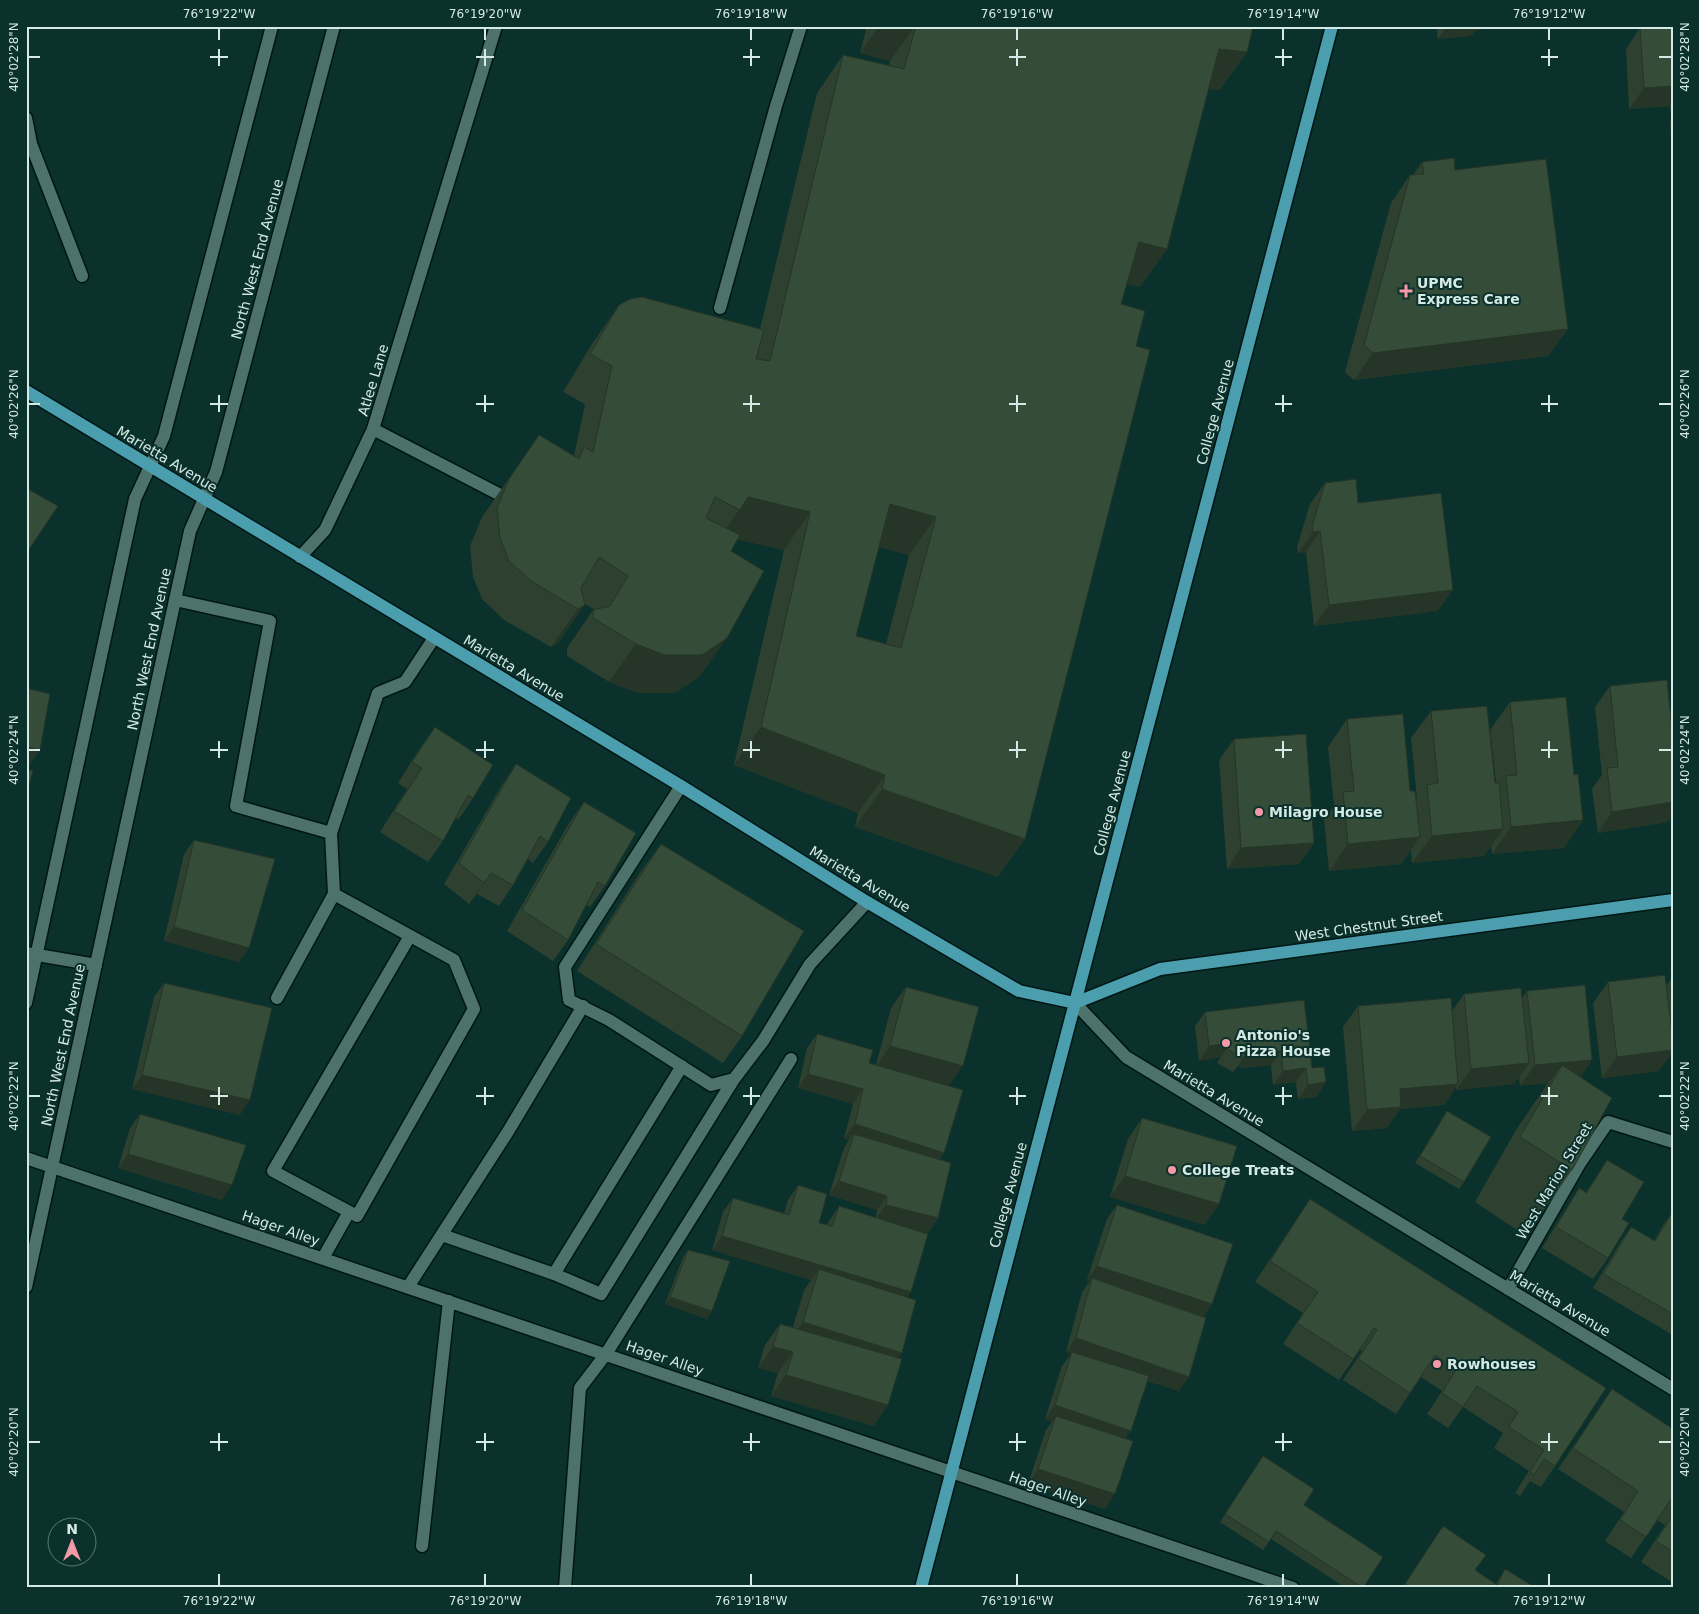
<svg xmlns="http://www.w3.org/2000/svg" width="1699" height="1614" viewBox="0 0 1699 1614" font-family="'DejaVu Sans',sans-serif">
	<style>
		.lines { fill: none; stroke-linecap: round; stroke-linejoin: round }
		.lane-casing { stroke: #001714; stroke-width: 15 }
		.street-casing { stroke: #001714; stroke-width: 15 }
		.secondary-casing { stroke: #001714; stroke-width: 15 }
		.primary-casing { stroke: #001714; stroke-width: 15 }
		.lane { stroke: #4d726c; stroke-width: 12 }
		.street { stroke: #4d726c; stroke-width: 12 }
		.secondary { stroke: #4d726c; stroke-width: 12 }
		.primary { stroke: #4b9ead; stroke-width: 12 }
		.wall { fill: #2e4130; fill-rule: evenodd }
		.shaded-wall { fill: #253527 }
		.building { fill: #354c38; stroke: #253527; fill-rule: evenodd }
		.ticks { fill: none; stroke: #d5e9e5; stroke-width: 2 }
		.poi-dot { fill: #f49aa6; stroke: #0a312c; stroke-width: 2 }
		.labels { text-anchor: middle; stroke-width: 4; stroke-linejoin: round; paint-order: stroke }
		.street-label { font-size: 14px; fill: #d5e9e5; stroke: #0a312c }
		.poi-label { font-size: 14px; font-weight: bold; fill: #d5e9e5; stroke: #0a312c; text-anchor: start }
		.neatline { fill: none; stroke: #d5e9e5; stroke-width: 2 }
		.ticks-label { font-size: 12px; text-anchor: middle; fill: #d5e9e5 }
	</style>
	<rect width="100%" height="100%" fill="#0a312c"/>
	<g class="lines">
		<defs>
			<path id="lane" d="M26,118L31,144L82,276
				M720,308L776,106L801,26
				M300,557L325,530L373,429
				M175,600L270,621L236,806L331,833L378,693L405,682L434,638
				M681,786L565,967L569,1000L609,1020L711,1085L734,1079L763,1041L810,964L867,902
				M334,894L454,960L474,1009L357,1216L273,1171L410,936
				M277,998L334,894L331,833
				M26,1158L1293,1588
				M442,1235L554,1274L682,1066
				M323,1258L349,1212
				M554,1274L601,1294L734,1079
				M408,1287L509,1130L583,1006
				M1508,1289L1580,1163L1608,1122L1673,1142
				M422,1546L449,1301
				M565,1588L580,1388L606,1354L791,1059"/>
			<path id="street" d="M496,26L373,429L512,501
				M26,953L96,965"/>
			<path id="secondary" d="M26,1003L135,499L164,436L272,26
				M1075,1003L1126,1057L1673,1389
				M26,1287L190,531L216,472L334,26"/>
			<path id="primary" d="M26,391L681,786L867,902L1019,991L1075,1003
				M1075,1003L1160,969L1673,900
				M921,1588L1332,26"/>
		</defs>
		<use href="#lane" class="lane-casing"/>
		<use href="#street" class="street-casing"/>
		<use href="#secondary" class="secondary-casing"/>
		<use href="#primary" class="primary-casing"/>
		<use href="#lane" class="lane"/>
		<use href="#street" class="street"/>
		<use href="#secondary" class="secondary"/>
		<use href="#primary" class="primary"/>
	</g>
	<path class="wall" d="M867,26H1253L1247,52L1220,90L1208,89L1167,249L1140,287L1127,284L1121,304L998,877L855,827L858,813L734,765L784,550L737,539L731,551L700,676L675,693H638L609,682L567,656V648L593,610H595L584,603L558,643L551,647L504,620L482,599L473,577L470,546L482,517L539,435L574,456L585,404L563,392L592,344L619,305L760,329L817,93L843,55L889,66L890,61L860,53ZM879,547L909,555L886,644L856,636Z
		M1436,26H1494L1493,28L1476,30L1471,36L1438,39Z
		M1673,27V115H1671L1670,106L1629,109L1626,49L1640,28Z
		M1673,117V135H1671L1670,122Z
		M1422,162L1455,170L1568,329L1548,356L1354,380L1345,372L1391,203L1410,175H1413Z
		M1325,483L1358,503L1438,611L1314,626L1306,552L1298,553L1297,547L1310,504Z
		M1610,686L1673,740V815L1668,822L1598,833L1592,789L1602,775L1595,707Z
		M1510,702L1574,775L1583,820L1564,848L1492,854L1491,846L1484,856L1412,863L1411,850L1401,864L1329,871L1324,819L1334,806L1328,747L1347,719L1410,791L1416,800L1417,798L1411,738L1431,711L1495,783H1496L1490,730Z
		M435,727L473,798L459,819L455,818L443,841L428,862L380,832L407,789L398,783L420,748Z
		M1234,739L1314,843L1299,864L1227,869L1219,760Z
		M516,764L548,842L533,863L528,859L513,885L499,906L477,894L469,904L444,884L502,785Z
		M584,802L605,886L590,907L586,905L568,940L553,961L507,931L569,823Z
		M194,840L239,962L164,941L184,854Z
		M661,844L742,1036L723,1063L577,971L641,871Z
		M1673,976V1030L1672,1031L1659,1071L1602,1078L1593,1003L1608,982L1666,986Z
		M164,983L240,1115L132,1089L154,997Z
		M906,987L949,1086L939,1160L938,1218L928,1233L900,1225L911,1292L907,1297L902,1353L899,1358L874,1426L771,1396L778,1373L758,1368L765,1345L780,1324L793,1327L804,1290L811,1280L712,1250L723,1212L733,1198L784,1213L788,1200L798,1185L819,1223L827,1225L829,1221L839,1206L876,1218L877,1210L829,1195L844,1148L849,1140L844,1138L853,1104L798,1088L807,1048L817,1034L869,1063L876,1065L891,1008Z
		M1527,991L1592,1060L1580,1077L1572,1170L1526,1236L1475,1202L1516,1130L1548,1083L1520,1086L1519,1077L1514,1084L1456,1090V1087L1444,1105L1400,1109L1387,1128L1352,1131L1343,1027L1358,1006L1452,1011L1464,994L1522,998Z
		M1304,1000L1312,1068L1326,1082L1316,1097L1298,1099L1296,1082L1273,1085L1271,1065L1242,1068L1238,1066L1233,1072L1217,1063L1221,1057L1199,1061L1195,1026L1205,1012Z
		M1447,1111L1464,1182L1459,1189L1415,1163Z
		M140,1114L222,1200L118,1168L130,1128Z
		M1142,1118L1205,1225L1110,1197L1128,1139Z
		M1607,1160L1622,1219L1608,1258L1593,1279L1542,1248L1565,1210L1579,1188L1586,1192Z
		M1310,1199L1606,1388L1555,1466L1541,1487L1530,1481L1520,1496L1515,1493L1529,1471L1494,1448L1503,1433L1463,1407L1448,1428L1427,1414L1442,1391L1421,1377L1396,1414L1343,1380L1362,1351L1360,1350L1339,1380L1283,1344L1303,1313L1255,1282L1296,1220Z
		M1117,1205L1212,1304L1203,1317L1179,1391L1148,1381L1126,1438L1105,1509L1028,1484L1046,1430L1052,1422L1045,1419L1062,1366L1071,1354L1066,1352L1082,1292L1090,1281L1087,1280L1107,1219Z
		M1673,1211V1335L1593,1288L1621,1241L1631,1227L1654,1241L1663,1225Z
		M688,1250L712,1311L707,1319L665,1304L683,1257Z
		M1612,1389L1673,1429V1583L1641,1562L1665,1525L1657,1520L1631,1558L1605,1541L1624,1512L1558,1469Z
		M1258,1464L1304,1505L1363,1588H1346L1271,1539L1263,1550L1220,1522Z
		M1438,1533L1475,1570L1496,1584L1505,1569L1536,1588H1402Z"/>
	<path class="shaded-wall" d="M879,26H915L890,61L860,53Z
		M1447,26H1494L1493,28L1476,30L1471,36L1438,39Z
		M1219,49L1247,52L1220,90L1192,87Z
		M1673,86V102L1670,106L1629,109L1644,88Z
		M1139,242L1167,249L1140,287L1113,281Z
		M1568,329L1548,356L1354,380L1373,353Z
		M748,497L810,512L784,550L721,536Z
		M890,504L936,517L909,555L864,542Z
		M1320,531L1306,552L1298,553L1313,532Z
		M1453,590L1438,611L1314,626L1329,605Z
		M585,605L558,643L551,647L578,609Z
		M727,638L700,676L675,693H638L609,682L636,644Z
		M761,727L885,775L858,813L734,765Z
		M26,747L40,750L30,765L26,764Z
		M882,789L1025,839L998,877L855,827Z
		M1673,802V815L1668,822L1598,833L1612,812Z
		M1583,820L1564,848L1492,854L1511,827Z
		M1503,829L1484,856L1412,863L1432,836Z
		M1420,837L1401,864L1329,871L1348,844Z
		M1314,843L1299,864L1227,869L1241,848Z
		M491,873L477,894L469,904L484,883Z
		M174,927L249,948L239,962L164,941Z
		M1673,1021V1030L1665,1031Z
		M1231,1043L1221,1057L1199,1061L1209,1046Z
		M890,1046L963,1066L948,1087L876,1067Z
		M1673,1050V1052L1659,1071L1602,1078L1617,1057Z
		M1281,1051L1271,1065L1242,1068L1238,1066L1247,1052Z
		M1592,1060L1578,1081L1562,1065L1548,1083L1520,1086L1535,1065Z
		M1529,1063L1514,1084L1456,1090L1471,1069Z
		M1306,1068L1296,1082L1273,1085L1283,1071Z
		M808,1074L863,1089L853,1104L798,1088Z
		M142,1075L250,1100L240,1115L132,1089Z
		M1326,1082L1316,1097L1298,1099L1308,1085Z
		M1458,1084L1444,1105L1400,1109L1387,1128L1352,1131L1367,1110L1400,1089Z
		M855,1124L944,1153L934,1167L854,1134L849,1140L844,1138Z
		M128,1154L232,1185L222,1200L118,1168Z
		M1125,1176L1219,1204L1205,1225L1110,1197Z
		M839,1181L887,1196L877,1210L829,1195Z
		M886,1205L938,1218L928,1233L876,1219Z
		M722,1236L911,1292L901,1307L819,1269L811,1280L712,1250Z
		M1097,1266L1212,1304L1202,1319L1092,1278L1090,1281L1087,1280Z
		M670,1297L712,1311L707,1319L665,1304Z
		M803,1322L902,1353L888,1374L788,1343Z
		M1076,1338L1189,1377L1179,1391L1072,1354V1352L1071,1354L1066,1352Z
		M773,1347L793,1352L778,1373L758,1368Z
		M786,1375L888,1405L874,1426L771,1396Z
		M1055,1405L1131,1431L1121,1445L1056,1416L1052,1422L1045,1419Z
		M1038,1469L1115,1494L1105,1509L1028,1484Z"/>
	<path class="building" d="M916,26H1253L1247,52L1219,49L1167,249L1139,242L1121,304L1145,311L1136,346L1150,350L1025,839L882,789L885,775L761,727L810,512L748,497L740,510L715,497L706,518L740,535L731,551L764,571L727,638L702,655H665L636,644L593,618V610L610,606L628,576L599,557L581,588L585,605L578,609L531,581L509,561L500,538L497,508L509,479L539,435L579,459L584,447L593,452L612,366L590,354L619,305L630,299L642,297L764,330L756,359L770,361L843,55L904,69ZM890,504L936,517L901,648L856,636Z
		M1673,27V86L1644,88L1640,28Z
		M1454,158L1455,170L1546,159L1568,329L1373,353L1364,345L1410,175L1424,174L1422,162Z
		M1356,479L1358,503L1441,493L1453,590L1329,605L1320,531L1313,532L1312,526L1325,483Z
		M26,488L58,506L26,554Z
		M1667,680L1673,740V802L1612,812L1607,768L1618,767L1610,686Z
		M26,688L50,694L40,750L26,747Z
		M1566,697L1574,775L1578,774L1583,820L1511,827L1506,776L1517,775L1510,702Z
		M1487,706L1495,783H1499L1503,829L1432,836L1427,785L1438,783L1431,711Z
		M1403,714L1410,791H1415L1420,837L1348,844L1343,792L1354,791L1347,719Z
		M435,727L493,765L473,798L468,795L443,841L394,811L422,768L412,762Z
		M1306,734L1314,843L1241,848L1234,739Z
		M516,764L571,798L548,842L540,836L513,885L491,873L484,883L459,863Z
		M26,769L33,771L26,796Z
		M584,802L636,833L605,886L598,882L568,940L522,910Z
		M194,840L275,859L249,948L174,927Z
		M661,844L804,931L742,1036L596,944Z
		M1665,975L1673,1041V1050L1617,1057L1608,982Z
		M164,983L272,1008L250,1100L142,1075Z
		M1585,985L1592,1060L1535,1065L1527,991Z
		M906,987L979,1007L963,1066L890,1046Z
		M1521,988L1529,1063L1471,1069L1464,994Z
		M1451,998L1458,1084L1400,1089L1401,1107L1367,1110L1358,1006Z
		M1304,1000L1312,1068L1324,1067L1326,1082L1308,1085L1306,1068L1283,1071L1281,1051L1252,1054L1247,1052L1243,1058L1227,1049L1231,1043L1209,1046L1205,1012Z
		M817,1034L873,1050L869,1063L963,1090L944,1153L855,1124L863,1089L808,1074Z
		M1562,1065L1612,1098L1572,1170L1520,1137Z
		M1447,1111L1491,1137L1464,1182L1420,1156Z
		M140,1114L246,1145L232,1185L128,1154Z
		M1142,1118L1237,1146L1219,1204L1125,1176Z
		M854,1134L951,1163L938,1218L886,1205L887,1196L839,1181Z
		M1607,1160L1644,1182L1622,1219L1629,1223L1608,1258L1556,1227L1579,1188L1587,1193Z
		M798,1185L827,1194L819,1223L832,1226L839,1206L928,1234L911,1292L722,1236L733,1198L789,1215Z
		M1310,1199L1606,1388L1555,1466L1544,1459L1534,1475L1530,1472L1544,1450L1509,1427L1518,1412L1477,1386L1463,1407L1442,1393L1456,1370L1435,1355L1410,1393L1358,1359L1377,1330L1374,1328L1353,1359L1297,1323L1318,1292L1270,1261Z
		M1117,1205L1233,1244L1212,1304L1097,1266Z
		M1673,1211V1314L1603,1274L1631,1227L1655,1241Z
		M688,1250L730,1261L712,1311L670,1297Z
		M819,1269L916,1300L902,1353L803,1322Z
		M1092,1278L1206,1318L1189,1377L1076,1338Z
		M780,1324L902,1359L888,1405L786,1375L793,1352L773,1347Z
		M1072,1352L1149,1376L1131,1431L1055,1405Z
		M1612,1389L1673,1429V1500L1671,1499L1646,1537L1620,1520L1638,1491L1573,1448Z
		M1056,1416L1133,1441L1115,1494L1038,1469Z
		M1263,1456L1314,1489L1304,1505L1383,1557L1363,1588L1276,1531L1269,1542L1225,1514Z
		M1673,1515V1552L1656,1541Z
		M1443,1526L1486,1555L1475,1570L1497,1585L1505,1569L1536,1588H1411L1405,1584Z"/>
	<path class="ticks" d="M219,28V40M485,28V40M751,28V40M1017,28V40M1283,28V40M1549,28V40M219,49V66M485,49V66M751,49V66M1017,49V66M1283,49V66M1549,49V66M28,57H40M210,57H228M476,57H494M743,57H760M1009,57H1026M1275,57H1292M1541,57H1558M1659,57H1672M219,395V412M485,395V412M751,395V412M1017,395V412M1283,395V412M1549,395V412M28,404H40M210,404H228M476,404H494M743,404H760M1009,404H1026M1275,404H1292M1541,404H1558M1659,404H1672M219,741V758M485,741V758M751,741V758M1017,741V758M1283,741V758M1549,741V758M28,750H40M210,750H228M476,750H494M743,750H760M1009,750H1026M1275,750H1292M1541,750H1558M1659,750H1672M219,1087V1105M485,1087V1105M751,1087V1105M1017,1087V1105M1283,1087V1105M1549,1087V1105M28,1096H40M210,1096H228M476,1096H494M743,1096H760M1009,1096H1026M1275,1096H1292M1541,1096H1558M1659,1096H1672M219,1433V1451M485,1433V1451M751,1433V1451M1017,1433V1451M1283,1433V1451M1549,1433V1451M28,1442H40M210,1442H228M476,1442H494M743,1442H760M1009,1442H1026M1275,1442H1292M1541,1442H1558M1659,1442H1672M219,1574V1586M485,1574V1586M751,1574V1586M1017,1574V1586M1283,1574V1586M1549,1574V1586"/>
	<g class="poi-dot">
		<path d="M1403.5 283.5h5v5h5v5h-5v5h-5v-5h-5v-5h5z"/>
		<circle cx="1259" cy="812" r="5"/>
		<circle cx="1226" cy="1043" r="5"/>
		<circle cx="1172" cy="1170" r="5"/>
		<circle cx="1437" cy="1364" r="5"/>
	</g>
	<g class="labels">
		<g class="street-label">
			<text transform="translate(257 259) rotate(-75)" y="5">North West End Avenue</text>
			<text transform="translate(373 380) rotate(-73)" y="5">Atlee Lane</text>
			<text transform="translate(1215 412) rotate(-75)" y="5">College Avenue</text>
			<text transform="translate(167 459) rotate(31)" y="5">Marietta Avenue</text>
			<text transform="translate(149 649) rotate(-78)" y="5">North West End Avenue</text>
			<text transform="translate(514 668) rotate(31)" y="5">Marietta Avenue</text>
			<text transform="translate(1112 803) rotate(-75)" y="5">College Avenue</text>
			<text transform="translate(860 879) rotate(31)" y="5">Marietta Avenue</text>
			<text transform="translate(1369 926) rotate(-8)" y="5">West Chestnut Street</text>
			<text transform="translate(63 1045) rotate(-78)" y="5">North West End Avenue</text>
			<text transform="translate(1214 1093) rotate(31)" y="5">Marietta Avenue</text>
			<text transform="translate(1554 1181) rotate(-59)" y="5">West Marion Street</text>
			<text transform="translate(1008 1195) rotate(-75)" y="5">College Avenue</text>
			<text transform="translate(281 1228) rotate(19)" y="5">Hager Alley</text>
			<text transform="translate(1560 1303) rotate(31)" y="5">Marietta Avenue</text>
			<text transform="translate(665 1358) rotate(19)" y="5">Hager Alley</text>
			<text transform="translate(1048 1489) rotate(19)" y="5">Hager Alley</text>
		</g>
		<g class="poi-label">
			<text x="1417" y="288">UPMC<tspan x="1417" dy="16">Express Care</tspan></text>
			<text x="1269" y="817">Milagro House</text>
			<text x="1236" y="1040">Antonio's<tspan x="1236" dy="16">Pizza House</tspan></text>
			<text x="1182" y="1175">College Treats</text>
			<text x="1447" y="1369">Rowhouses</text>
		</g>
	</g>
	<rect width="1699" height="1614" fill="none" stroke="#0a312c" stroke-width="55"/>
	<g transform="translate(72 1542)"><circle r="24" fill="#0a312c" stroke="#5b7b76"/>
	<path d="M0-4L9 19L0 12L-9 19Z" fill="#f49aa6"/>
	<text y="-8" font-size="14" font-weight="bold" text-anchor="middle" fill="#d5e9e5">N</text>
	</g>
	<rect x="28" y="28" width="1644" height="1558" class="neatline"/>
	<g class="ticks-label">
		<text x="219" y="18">76°19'22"W</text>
		<text x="485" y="18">76°19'20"W</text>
		<text x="751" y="18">76°19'18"W</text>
		<text x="1017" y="18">76°19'16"W</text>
		<text x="1283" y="18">76°19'14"W</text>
		<text x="1549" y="18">76°19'12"W</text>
		<text transform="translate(14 57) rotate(-90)" y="4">40°02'28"N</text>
		<text transform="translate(1685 57) rotate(-90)" y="4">40°02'28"N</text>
		<text transform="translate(14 404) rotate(-90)" y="4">40°02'26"N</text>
		<text transform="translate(1685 404) rotate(-90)" y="4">40°02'26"N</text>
		<text transform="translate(14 750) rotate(-90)" y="4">40°02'24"N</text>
		<text transform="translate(1685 750) rotate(-90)" y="4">40°02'24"N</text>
		<text transform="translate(14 1096) rotate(-90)" y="4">40°02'22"N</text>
		<text transform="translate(1685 1096) rotate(-90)" y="4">40°02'22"N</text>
		<text transform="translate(14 1442) rotate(-90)" y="4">40°02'20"N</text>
		<text transform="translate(1685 1442) rotate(-90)" y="4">40°02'20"N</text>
		<text x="219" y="1605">76°19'22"W</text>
		<text x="485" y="1605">76°19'20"W</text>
		<text x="751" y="1605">76°19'18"W</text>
		<text x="1017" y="1605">76°19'16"W</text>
		<text x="1283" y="1605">76°19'14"W</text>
		<text x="1549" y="1605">76°19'12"W</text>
	</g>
</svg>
